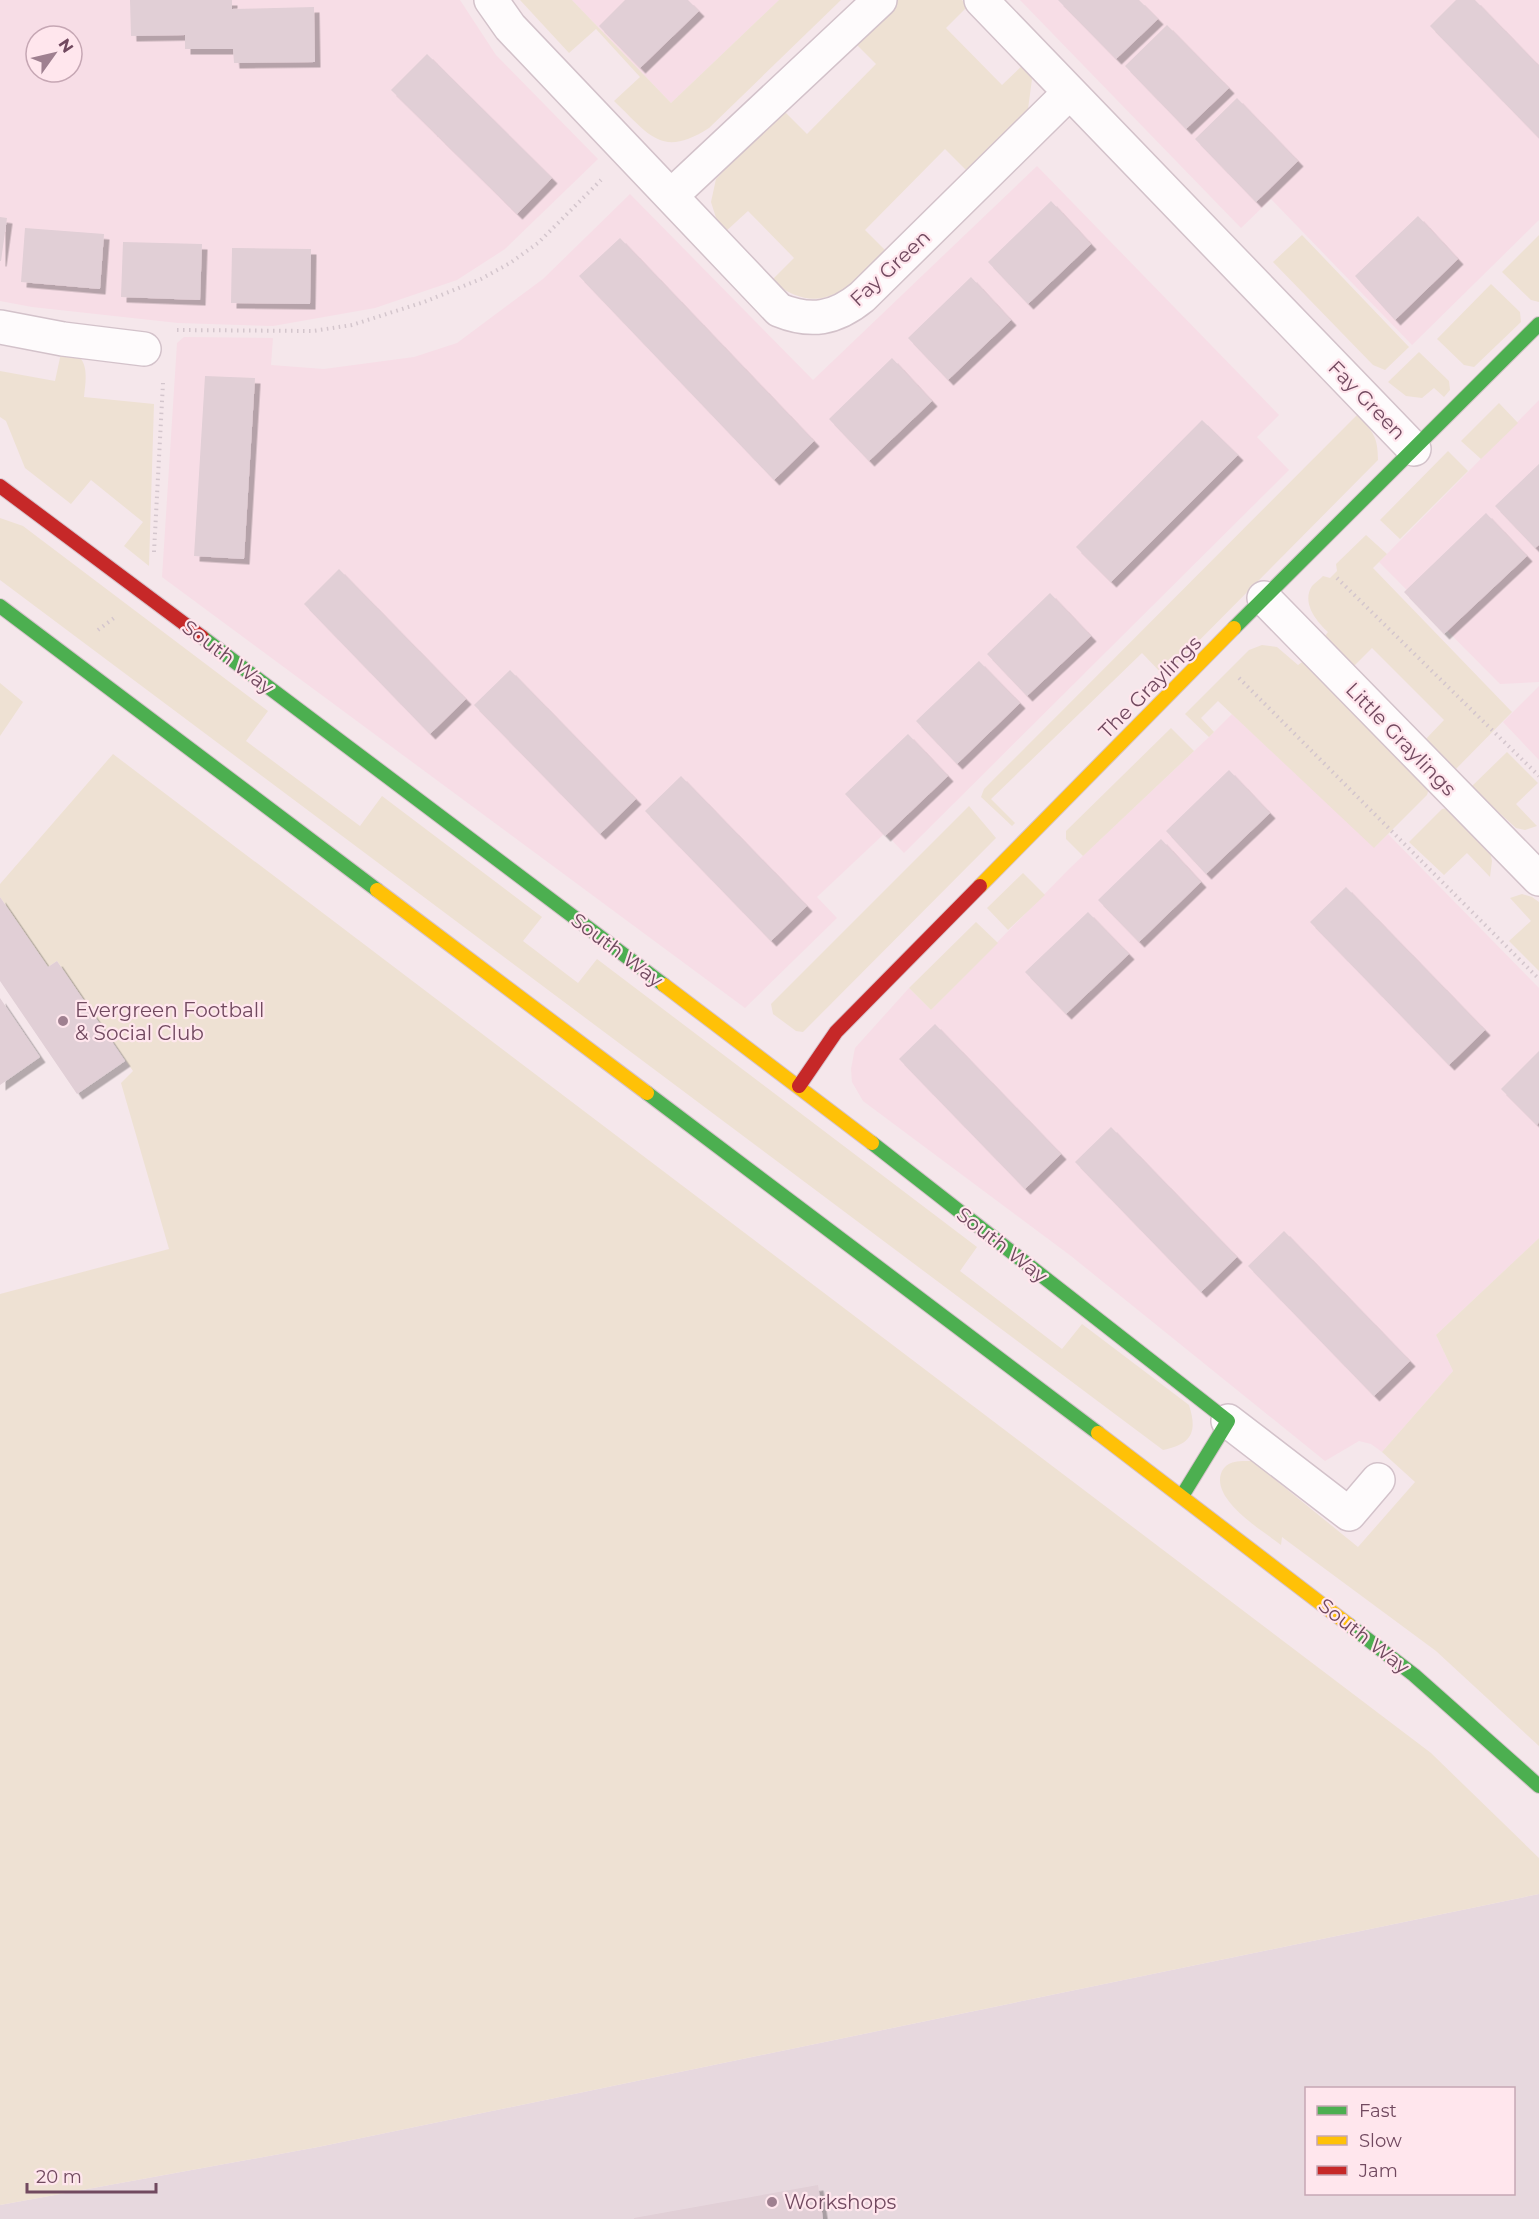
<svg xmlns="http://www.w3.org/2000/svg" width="1539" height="2219" viewBox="0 0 1539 2219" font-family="Montserrat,sans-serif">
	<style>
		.residential { fill: #f7dde6; fill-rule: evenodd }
		.industrial { fill: #e7d8de; fill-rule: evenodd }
		.green { fill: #eee1d3 }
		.building { fill: #e1cfd6; filter: url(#shadow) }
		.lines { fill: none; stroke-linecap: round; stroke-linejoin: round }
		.street-casing { stroke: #d3c2ca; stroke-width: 36 }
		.fast-casing { stroke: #d6c3cb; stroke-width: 16 }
		.slow-casing { stroke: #d6c3cb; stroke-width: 16 }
		.jam-casing { stroke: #d6c3cb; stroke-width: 16 }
		.path { stroke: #d4c6cd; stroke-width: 4; stroke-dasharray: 1.5 4.5; stroke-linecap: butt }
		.street { stroke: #fefbfc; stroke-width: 33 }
		.fast { stroke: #4caf50; stroke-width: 14 }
		.slow { stroke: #ffc107; stroke-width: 14 }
		.jam { stroke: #c62828; stroke-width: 14 }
		.poi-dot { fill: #9f8090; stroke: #ffe6ed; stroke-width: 2 }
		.labels { text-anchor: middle; stroke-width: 4.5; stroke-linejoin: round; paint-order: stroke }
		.street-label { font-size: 20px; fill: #71495f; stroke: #ffe6ed }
		.poi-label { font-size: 20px; fill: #71495f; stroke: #ffe6ed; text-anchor: start }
	</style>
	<defs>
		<filter id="shadow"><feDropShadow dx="5.5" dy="5.5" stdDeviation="0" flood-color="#0004"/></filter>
	</defs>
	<rect width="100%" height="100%" fill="#f5e7eb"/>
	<path class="residential" d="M0,0H460L496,55L598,159L505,249L457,280L375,308L273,326L178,323L32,307L0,301ZM36,36H72V72H36Z
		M572,0H779L671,103Z
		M1020,0H1539V220L1412,345L1271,199L1241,228Z
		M1037,166L1279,415L1257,437L1289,470L904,853L885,833L817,897L837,918L745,1008L162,577L177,343L184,337L273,338L271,365L324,369L414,357L457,343L543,279L630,194L813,380Z
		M1539,400V682L1500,684L1379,562Z
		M1539,686V760L1503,722Z
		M1232,714L1375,847L1388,834L1539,988V1238L1436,1335L1453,1371L1382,1452L1371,1444L1359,1441L1325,1461L1071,1256L863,1101L852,1082L851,1069L855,1048L909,988L931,1010L1069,869L1209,737Z"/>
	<path class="industrial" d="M1539,1894V2219H0V2205L318,2147ZM1306,2088H1514V2194H1306Z"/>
	<path class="green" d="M520,0H572L671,103L779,0H841L709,128C661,159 649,134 614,101L640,77L596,29L569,53Z
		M895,0H962L968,6L946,28L1002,85L1025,63L1032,79L1028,109L968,172L945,149L865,230L888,253C849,287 822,320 771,281L794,258L748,211L724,233L717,221L711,202L716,179L782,109L807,134L876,64L851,39Z
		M1302,235L1409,347L1385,370L1373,365L1273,262Z
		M1539,235V302L1531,300L1502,272Z
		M1491,284L1520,312L1521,322L1474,367L1464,365L1437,339Z
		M1419,352L1449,381L1450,390L1444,397L1434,388L1422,398L1406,396L1388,382Z
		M61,353C65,354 72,353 76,355C90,362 85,385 84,397L154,404L149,566L124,546L143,522L91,480L71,504L25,468L6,421L0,417V371L55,381Z
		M1499,403L1518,423L1481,459L1461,441Z
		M1357,415C1373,431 1378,437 1378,460L1164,676L1142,653L991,799L1015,823L1012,826L981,797L984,789Z
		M1448,451L1468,471L1400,539L1380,520Z
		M0,518L23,526L268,711L246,741L360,826L382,796L542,917L523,941L578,983L597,959L977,1247L960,1271L1062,1349L1082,1324L1189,1405C1198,1433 1191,1444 1163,1450L0,580Z
		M1366,535L1387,554L1373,568L1512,712L1453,772L1424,741L1444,720L1372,648L1352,668L1322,640L1328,632C1317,622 1301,603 1312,586C1315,583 1320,579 1323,576L1330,578L1337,571L1336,564Z
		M1262,645L1277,647L1298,665L1305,660L1430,785L1427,795L1374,848L1218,701L1201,718L1214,732L1209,737L1185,714L1249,650Z
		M0,683L23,702L0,736Z
		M1171,728L1194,751L1083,856L1066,839V831Z
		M1507,752L1538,783L1516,804L1537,826L1525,830L1516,828L1471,787Z
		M113,754L1431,1753L1539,1858V1894L318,2147L0,2205V1294L169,1249L121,1083L133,1071L57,961L48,967L0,897V884Z
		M969,806L996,838L803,1032L796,1031L773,1014L771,1004Z
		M1453,807L1490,852L1492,861L1490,877L1467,853L1444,875L1409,842L1442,809Z
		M1023,873L1045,895L1008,930L987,908Z
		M1522,894L1532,897L1539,902V971L1509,941L1531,921L1510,898Z
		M976,922L998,943L931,1010L909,988Z
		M1539,1238V1746L1436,1651L1290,1543L1282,1537L1281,1545C1262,1530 1209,1499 1222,1471C1228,1460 1240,1461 1252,1461L1358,1547L1415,1482L1382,1452L1453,1371L1436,1335Z"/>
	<path class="building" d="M130,0H232V9L314,7L315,62L234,63L233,49H185V35L131,36Z
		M625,0H688L699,11L640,68L599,26Z
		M1058,0H1139L1158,19L1116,59Z
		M1456,0H1475L1539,66V138L1430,26Z
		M1167,25L1229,88L1186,129L1125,66Z
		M427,54L552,178L517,214L391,90Z
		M1237,98L1298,161L1256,202L1195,139Z
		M1051,201L1091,244L1028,304L988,262Z
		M1418,216L1458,259L1395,320L1355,276Z
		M0,217L7,218L1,261H0Z
		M25,228L104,234L100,289L21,282Z
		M620,238L814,441L774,480L579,276Z
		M123,242L202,244L200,300L121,297Z
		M232,248L311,249L310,304L231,303Z
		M971,277L1011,320L948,380L908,338Z
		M892,358L932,401L869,461L829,419Z
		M205,376L255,378L244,559L194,556Z
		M1202,420L1238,455L1111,582L1076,547Z
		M1539,464V545L1535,548L1495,506Z
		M1486,513L1527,556L1444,634L1404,592Z
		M339,569L466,699L430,734L304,604Z
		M1050,593L1091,636L1027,696L987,654Z
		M979,661L1020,703L957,764L916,721Z
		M510,670L636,799L600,834L474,705Z
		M908,734L948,776L885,836L845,794Z
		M1229,770L1270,813L1206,874L1166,831Z
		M681,776L807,906L771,941L645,811Z
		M1161,839L1201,882L1139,942L1098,900Z
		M1346,887L1485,1030L1449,1065L1310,922Z
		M0,897L48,967L57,961L125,1061L77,1094L0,981Z
		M1088,912L1129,954L1066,1014L1025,972Z
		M0,998L40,1057L0,1085Z
		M935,1024L1061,1154L1025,1189L899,1059Z
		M1539,1051V1122L1537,1125L1501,1089Z
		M1111,1127L1237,1257L1201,1292L1075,1162Z
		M1284,1231L1410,1361L1374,1396L1248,1266Z
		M818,2185L823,2219H634V2218Z"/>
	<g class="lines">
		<defs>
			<path id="street" d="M491,0L510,27L779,310C811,323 835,319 862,297L1069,93
				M981,0L1414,449
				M672,195L880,0
				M0,327L63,339L144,349
				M1264,598L1539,879
				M1228,1421L1349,1514L1378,1480"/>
			<path id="fast" d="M0,606L377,890
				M1234,628L1539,324
				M202,637L664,985
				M647,1093L1098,1433
				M872,1143L1228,1421L1182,1496
				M1349,1625L1414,1675L1539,1786"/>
			<path id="slow" d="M980,886L1234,628
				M377,890L647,1093
				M664,985L872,1143
				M1098,1433L1349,1625"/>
			<path id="jam" d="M0,486L202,637
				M799,1086L836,1032L980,886"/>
		</defs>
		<use href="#street" class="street-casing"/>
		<use href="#fast" class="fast-casing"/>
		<use href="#slow" class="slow-casing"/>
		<use href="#jam" class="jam-casing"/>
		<path class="path" d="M177,330L313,331L352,325L424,302L481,279L510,263L538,243L601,180
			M154,552L163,383
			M1337,578L1539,776
			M98,630L114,618
			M1239,678L1539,979"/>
		<use href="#street" class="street"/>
		<use href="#fast" class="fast"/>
		<use href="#slow" class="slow"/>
		<use href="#jam" class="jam"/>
	</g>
	<g class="poi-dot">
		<circle cx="63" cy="1021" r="6"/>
		<circle cx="772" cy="2202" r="6"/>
	</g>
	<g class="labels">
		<g class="street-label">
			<text transform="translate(890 268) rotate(-43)" y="7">Fay Green</text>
			<text transform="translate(1367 400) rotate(46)" y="7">Fay Green</text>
			<text transform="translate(228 657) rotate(37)" y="7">South Way</text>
			<text transform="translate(1150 687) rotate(-45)" y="7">The Graylings</text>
			<text transform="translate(1401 739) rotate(46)" y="7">Little Graylings</text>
			<text transform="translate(617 950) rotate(37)" y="7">South Way</text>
			<text transform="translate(1002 1245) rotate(38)" y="7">South Way</text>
			<text transform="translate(1364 1636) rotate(38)" y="7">South Way</text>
		</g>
		<g class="poi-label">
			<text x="75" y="1017">Evergreen Football<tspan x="75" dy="23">&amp; Social Club</tspan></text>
			<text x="784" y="2209">Workshops</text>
		</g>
	</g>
	<rect x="1305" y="2087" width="210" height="108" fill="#ffe6ed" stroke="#c6a7b4" stroke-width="1.5"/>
	<rect x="1317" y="2106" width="30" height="9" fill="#4caf50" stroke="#c6a7b4" stroke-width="1.5"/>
	<text x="1359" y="2117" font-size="18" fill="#71495f">Fast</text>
	<rect x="1317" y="2136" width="30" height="9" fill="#ffc107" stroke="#c6a7b4" stroke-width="1.5"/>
	<text x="1359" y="2147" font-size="18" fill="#71495f">Slow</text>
	<rect x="1317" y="2166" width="30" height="9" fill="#c62828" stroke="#c6a7b4" stroke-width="1.5"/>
	<text x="1359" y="2177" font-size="18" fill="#71495f">Jam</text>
	<g transform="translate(54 54) rotate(56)"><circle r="28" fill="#ffe6ed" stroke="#c6a7b4" stroke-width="1.5"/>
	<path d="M0-4.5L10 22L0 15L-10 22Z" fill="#9f8090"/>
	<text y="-9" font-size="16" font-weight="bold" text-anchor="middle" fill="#71495f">N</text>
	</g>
	<path d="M27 2183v9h129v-9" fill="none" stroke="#71495f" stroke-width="3"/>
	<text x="36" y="2183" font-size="18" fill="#71495f" stroke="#ffe6ed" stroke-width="4.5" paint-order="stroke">20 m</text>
</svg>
